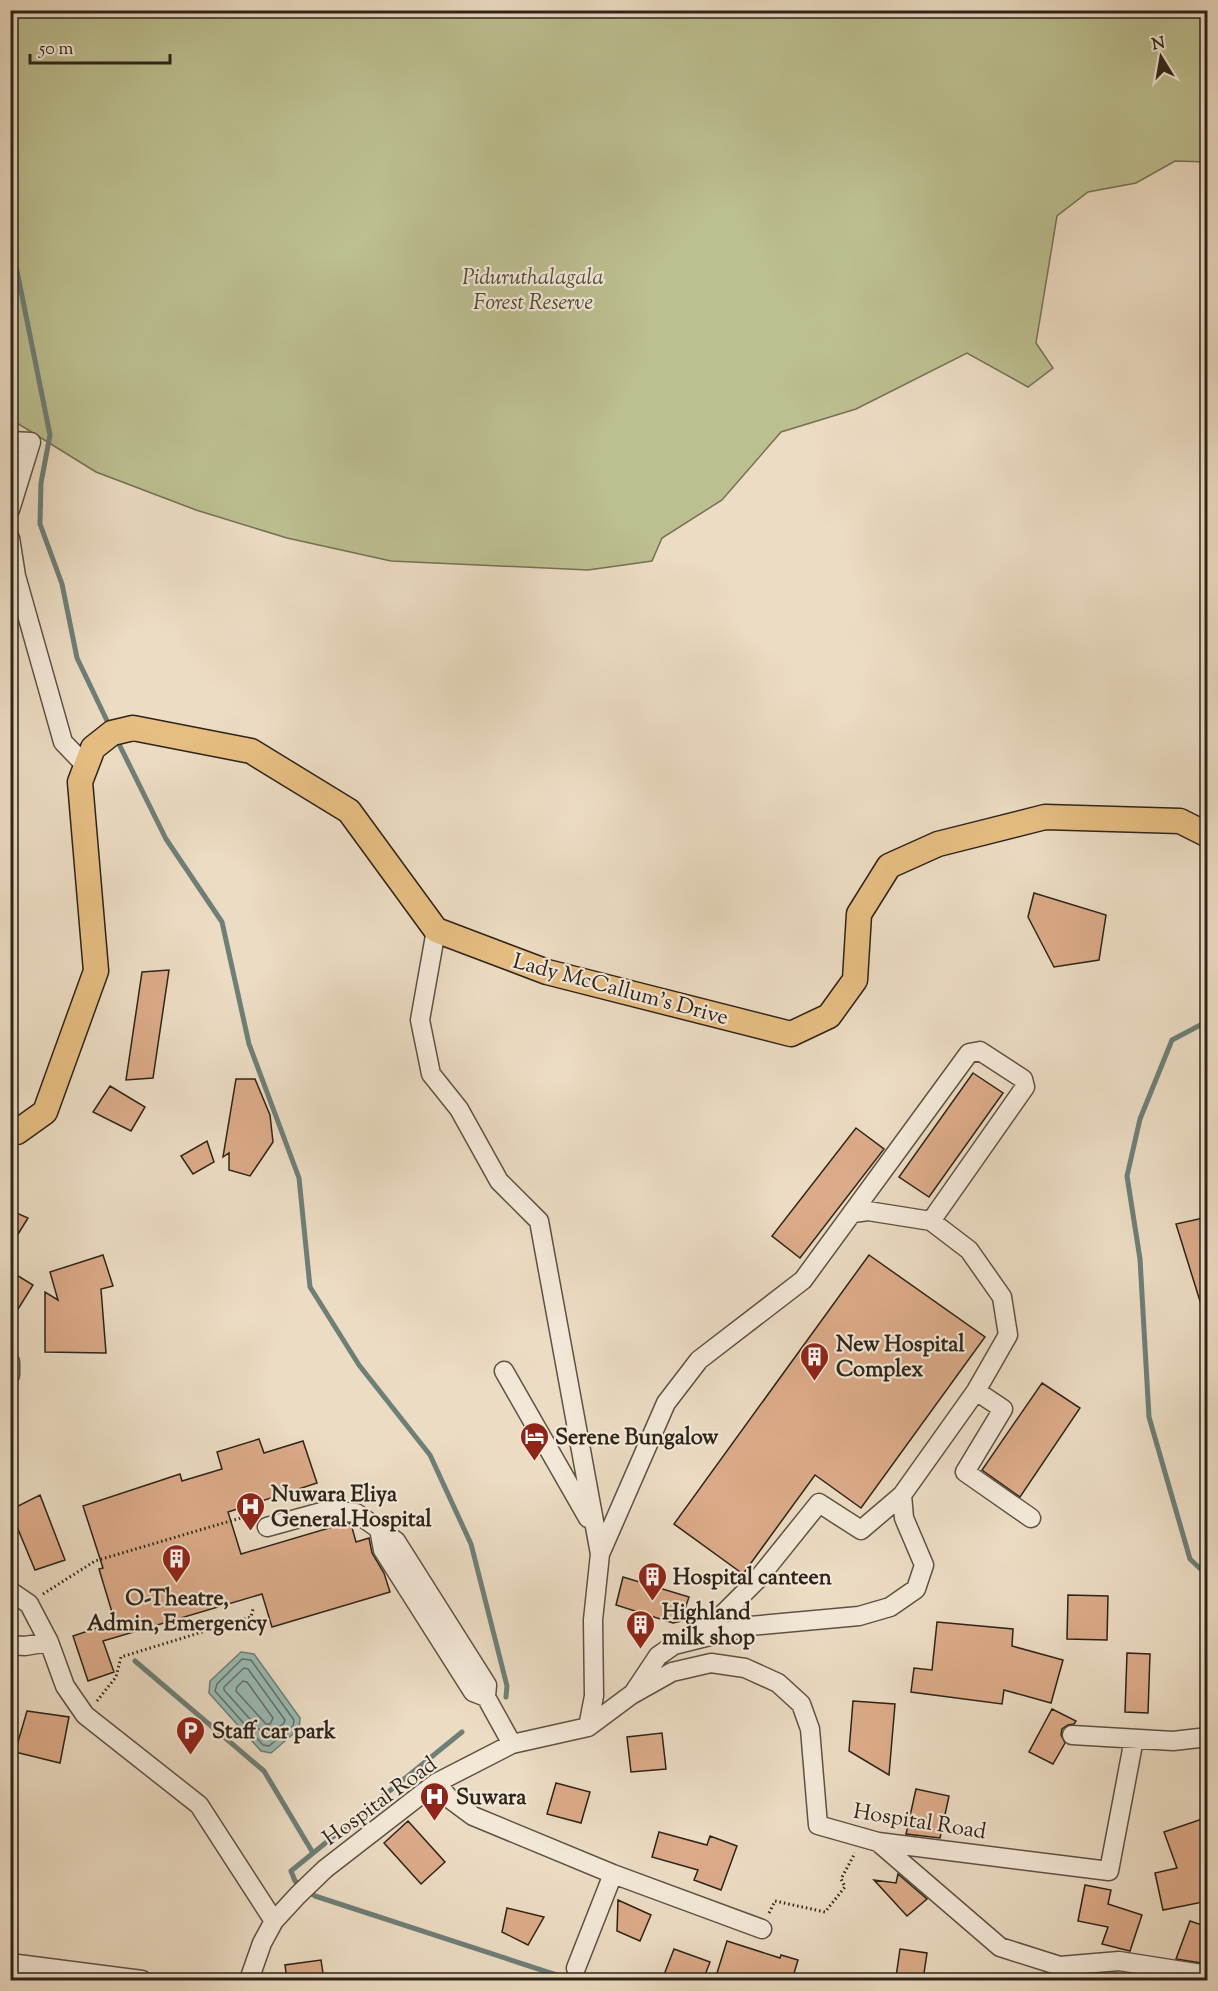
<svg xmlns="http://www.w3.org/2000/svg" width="1218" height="1991" viewBox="0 0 1218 1991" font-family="'Sorts Mill Goudy',serif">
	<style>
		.green { fill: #bcbf90; stroke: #747255; stroke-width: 1.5 }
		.water { fill: #99bbb6; stroke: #6e7f78; stroke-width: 1.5 }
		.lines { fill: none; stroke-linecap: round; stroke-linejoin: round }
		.shore { stroke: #637068; stroke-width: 1.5 }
		.stream { stroke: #6e7f78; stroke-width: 5 }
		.building { fill: #dcab89; stroke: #2d241a; stroke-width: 1.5 }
		.minor-casing { stroke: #5d5244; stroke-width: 21 }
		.major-casing { stroke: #2d241a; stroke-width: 27 }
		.path { stroke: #2d241a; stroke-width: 3; stroke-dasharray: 1.5 3; stroke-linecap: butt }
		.minor { stroke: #f3e8d8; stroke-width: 18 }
		.major { stroke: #e6be82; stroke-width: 24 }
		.labels { text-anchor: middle; stroke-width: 4.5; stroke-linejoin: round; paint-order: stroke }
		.park-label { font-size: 22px; font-style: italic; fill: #514b38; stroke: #f3e8d8 }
		.street-label { font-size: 22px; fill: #2d241a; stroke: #f3e8d8 }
		.poi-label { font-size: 22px; font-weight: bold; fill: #2d241a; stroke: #f3e8d8; text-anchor: start }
	</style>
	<rect width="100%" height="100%" fill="#ecdcc3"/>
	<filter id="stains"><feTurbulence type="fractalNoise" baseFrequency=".00333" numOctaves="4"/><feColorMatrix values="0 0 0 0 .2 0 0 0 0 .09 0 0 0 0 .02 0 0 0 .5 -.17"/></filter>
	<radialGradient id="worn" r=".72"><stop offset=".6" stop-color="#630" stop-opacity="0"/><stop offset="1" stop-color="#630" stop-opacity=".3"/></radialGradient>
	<path class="green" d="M10,11H1207V162L1175,161L1136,183L1088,192L1057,216L1036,343L1053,368L1028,387L967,353L856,409L781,432L722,500L662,538L652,561L588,570L391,561L287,538L196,510L96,472L17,423H11Z"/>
	<path class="water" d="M241,1652L254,1654L300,1718L299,1729L271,1753L261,1751L209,1693L210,1681Z"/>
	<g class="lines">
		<path class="shore" d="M242,1659L251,1660L294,1720L293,1726L269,1746L263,1745L215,1691L217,1684Z
			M244,1668L248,1669L285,1720L284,1723L268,1737L265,1736L224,1690V1687Z
			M243,1681L247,1682L273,1718L270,1724H266L236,1691L237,1687Z"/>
		<path class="stream" d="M10,224L12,246L50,435L41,483L40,524L62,584L77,658L110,727
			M116,738L166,839L222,922L249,1044L299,1178L310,1287L359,1365L430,1455L471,1544L507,1686L506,1697
			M1208,1021L1172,1040L1140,1119L1127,1176L1140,1259L1149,1417L1190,1559L1208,1576
			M135,1661L264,1771L313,1853
			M301,1886L295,1881L291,1871L462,1732
			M308,1891L315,1896L572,1980"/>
	</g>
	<path class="building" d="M1034,893L1106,915L1099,960L1054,967L1028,917Z
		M169,970L153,1078L126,1080L142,972Z
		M973,1073L1003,1093L929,1197L899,1177Z
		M236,1079H255L270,1115L273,1142L250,1176L229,1170V1153L223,1157Z
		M110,1086L145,1107L131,1131L93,1112Z
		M856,1128L884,1149L800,1258L772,1236Z
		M207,1141L214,1162L193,1174L181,1156Z
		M10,1210L28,1218L10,1247Z
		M1208,1217V1314H1204L1176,1224Z
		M103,1255L113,1286L101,1289L106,1353L45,1352V1292L58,1300L50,1272Z
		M869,1255L985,1337L861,1508L815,1475L743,1574L674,1524Z
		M10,1271L33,1285L10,1322Z
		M1042,1383L1080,1408L1020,1497L982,1470Z
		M259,1439L264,1453L303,1441L317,1483L228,1512L241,1554L346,1523L351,1524L356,1542L369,1538L372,1553L384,1573L390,1592L272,1627L262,1594L103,1641L114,1672L88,1681L73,1636L115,1622L99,1569L103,1568L83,1506L180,1474L182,1481L222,1469L217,1452Z
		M40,1495L65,1560L35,1570L10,1510Z
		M623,1577L689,1597L681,1621L673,1623L616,1605Z
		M1068,1595L1108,1596L1107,1640L1067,1639Z
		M937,1622L1013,1629L1012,1646L1063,1660L1051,1703L1004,1690L1002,1704L911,1692L914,1668L932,1670Z
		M1127,1653L1150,1654L1148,1713L1125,1712Z
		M853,1701L895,1704L889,1775L849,1751Z
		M1052,1709L1076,1721L1074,1724L1068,1725L1062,1729L1061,1735L1065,1743L1053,1764L1029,1752Z
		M27,1711L69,1717L60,1763L15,1752Z
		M662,1733L666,1769L631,1772L627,1737Z
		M556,1783L590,1792L581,1823L547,1814Z
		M916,1789L949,1796L940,1838L906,1834Z
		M1208,1817V1901L1163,1910L1155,1873L1177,1868L1164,1832Z
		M408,1821L445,1862L421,1884L384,1843Z
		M659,1832L707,1845L710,1836L737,1846L721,1890L694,1880L698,1870L652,1857Z
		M898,1874L927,1899L907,1916L874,1880L896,1883Z
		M1085,1885L1111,1890L1108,1904L1142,1915L1130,1951L1102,1944L1108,1927L1078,1921Z
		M618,1900L651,1915L640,1941L617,1931Z
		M507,1908L544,1917L528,1945L502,1932Z
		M1190,1921L1208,1927V1964L1176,1959Z
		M727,1941L780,1958L781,1955L798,1960L792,1980H740L717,1973Z
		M674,1949L710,1962L703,1980H662Z
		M900,1949L927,1953L923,1980L896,1977Z
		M321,1960L324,1980H287L285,1965Z"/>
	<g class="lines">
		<defs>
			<path id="minor" d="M10,441L31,442L10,510
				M10,538L16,576L63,742L86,766
				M436,930L420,1020L431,1074L459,1109L499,1181L539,1221L600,1554L593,1620L594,1696L588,1727
				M10,1362V1375
				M504,1371L588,1518
				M976,1391L1003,1409L965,1472L1031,1518
				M267,1527L329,1510L356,1513L379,1529L396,1541L487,1685L486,1697L512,1744
				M379,1529L383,1550L473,1692L486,1697
				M600,1554L666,1403L699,1360L803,1280L969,1053L980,1051L1023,1079L1025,1087L931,1221
				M10,1591L29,1604L49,1642L65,1686L85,1715L199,1805L274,1921
				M691,1635L718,1619L757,1580L819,1503L861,1530L902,1495
				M10,1645L25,1646L49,1642
				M634,1692L658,1656L674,1645L750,1626L859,1616L890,1607L916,1589L924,1565L904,1518L902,1495L976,1391L1008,1335L1002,1297L969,1250L931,1221L868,1211L853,1213
				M1072,1735L1173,1741L1208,1737
				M436,1783L450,1799L473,1816L613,1874L762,1929
				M878,1842L1000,1947L1060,1966L1058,1980
				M10,1963L142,1980
				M1060,1966L1119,1961L1208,1975
				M576,1968L613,1874
				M249,1980L262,1943L274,1921L298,1895L325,1869L436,1783L512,1744L588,1727L631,1695L672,1672L711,1663L745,1668L778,1683L801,1704L810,1729L818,1825L878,1842L1109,1871L1134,1739"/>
			<path id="major" d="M10,1133L17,1132L45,1112L96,971L80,782L93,748L112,733L133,728L251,751L349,811L436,930L547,972L791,1034L829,1016L855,980L859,914L889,866L938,844L1045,817L1180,821L1208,835"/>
		</defs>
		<use href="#minor" class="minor-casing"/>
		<use href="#major" class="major-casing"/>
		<path class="path" d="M43,1594L95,1561L254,1514
			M97,1701L116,1677L121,1657L251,1617L253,1609
			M769,1913L775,1901L825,1912L845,1887L841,1879L855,1853"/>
		<use href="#minor" class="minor"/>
		<use href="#major" class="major"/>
	</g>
	<defs>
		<symbol id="building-pin" viewBox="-11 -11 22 30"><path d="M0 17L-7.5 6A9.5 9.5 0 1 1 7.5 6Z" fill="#8f2418" stroke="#f3e8d8"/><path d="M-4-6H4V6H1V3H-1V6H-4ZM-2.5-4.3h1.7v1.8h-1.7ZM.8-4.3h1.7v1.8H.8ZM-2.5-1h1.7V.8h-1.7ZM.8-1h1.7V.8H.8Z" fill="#fff"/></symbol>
		<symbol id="hotel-pin" viewBox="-11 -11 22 30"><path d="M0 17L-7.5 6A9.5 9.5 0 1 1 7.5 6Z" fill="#8f2418" stroke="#f3e8d8"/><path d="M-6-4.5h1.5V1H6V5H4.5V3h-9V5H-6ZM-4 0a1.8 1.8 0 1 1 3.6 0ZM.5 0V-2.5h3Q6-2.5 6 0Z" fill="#fff"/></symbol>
		<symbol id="hospital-pin" viewBox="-11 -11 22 30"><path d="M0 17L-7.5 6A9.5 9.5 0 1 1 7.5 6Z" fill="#8f2418" stroke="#f3e8d8"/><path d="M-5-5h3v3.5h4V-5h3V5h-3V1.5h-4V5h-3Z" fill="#fff"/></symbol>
		<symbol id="parking-pin" viewBox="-11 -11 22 30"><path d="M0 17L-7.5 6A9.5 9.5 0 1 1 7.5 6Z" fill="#8f2418" stroke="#f3e8d8"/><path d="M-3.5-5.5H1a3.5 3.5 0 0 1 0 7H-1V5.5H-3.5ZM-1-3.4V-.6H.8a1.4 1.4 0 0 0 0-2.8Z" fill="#fff"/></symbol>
	</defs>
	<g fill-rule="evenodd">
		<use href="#building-pin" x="798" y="1340" width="33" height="45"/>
		<use href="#hotel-pin" x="518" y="1420" width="33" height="45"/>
		<use href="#hospital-pin" x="234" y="1490" width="33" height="45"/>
		<use href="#building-pin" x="160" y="1542" width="33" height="45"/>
		<use href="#building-pin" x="636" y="1560" width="33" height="45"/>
		<use href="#building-pin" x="624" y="1608" width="33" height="45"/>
		<use href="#parking-pin" x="174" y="1714" width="33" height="45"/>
		<use href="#hospital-pin" x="418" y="1780" width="33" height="45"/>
	</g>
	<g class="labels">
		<g class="park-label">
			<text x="533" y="284">Piduruthalagala<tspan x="533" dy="25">Forest Reserve</tspan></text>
		</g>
		<g class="street-label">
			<text transform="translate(621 988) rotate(15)" y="8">Lady McCallum's Drive</text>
			<text transform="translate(379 1800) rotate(-36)" y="8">Hospital Road</text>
			<text transform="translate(920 1820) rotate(9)" y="8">Hospital Road</text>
		</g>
		<g class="poi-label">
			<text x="836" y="1351">New Hospital<tspan x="836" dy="25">Complex</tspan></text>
			<text x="555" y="1444">Serene Bungalow</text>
			<text x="271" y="1501">Nuwara Eliya<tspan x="271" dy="25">General Hospital</tspan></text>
			<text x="673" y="1584">Hospital canteen</text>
			<text x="177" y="1605" text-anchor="middle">O-Theatre,<tspan x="177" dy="25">Admin, Emergency</tspan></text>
			<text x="662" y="1619">Highland<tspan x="662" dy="25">milk shop</tspan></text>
			<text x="212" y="1738">Staff car park</text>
			<text x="456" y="1804">Suwara</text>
		</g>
	</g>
	<rect width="1218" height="1991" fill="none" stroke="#ecdcc3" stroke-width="36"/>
	<rect x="12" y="12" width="1194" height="1967" fill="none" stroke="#2d241a" stroke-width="3"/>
	<rect x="18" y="18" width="1182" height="1955" fill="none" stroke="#2d241a" stroke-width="1.5"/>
	<g transform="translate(1161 57) rotate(349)" stroke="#f3e8d8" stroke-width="4.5" paint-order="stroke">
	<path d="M0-4.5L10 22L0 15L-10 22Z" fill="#2d241a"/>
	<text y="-9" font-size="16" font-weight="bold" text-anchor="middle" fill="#2d241a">N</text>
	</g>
	<path d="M30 54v9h140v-9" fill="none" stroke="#2d241a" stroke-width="3"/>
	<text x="39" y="54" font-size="18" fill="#2d241a" stroke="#f3e8d8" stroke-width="4.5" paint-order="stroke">50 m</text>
	<rect width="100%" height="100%" filter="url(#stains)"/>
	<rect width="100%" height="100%" fill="url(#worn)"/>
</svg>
